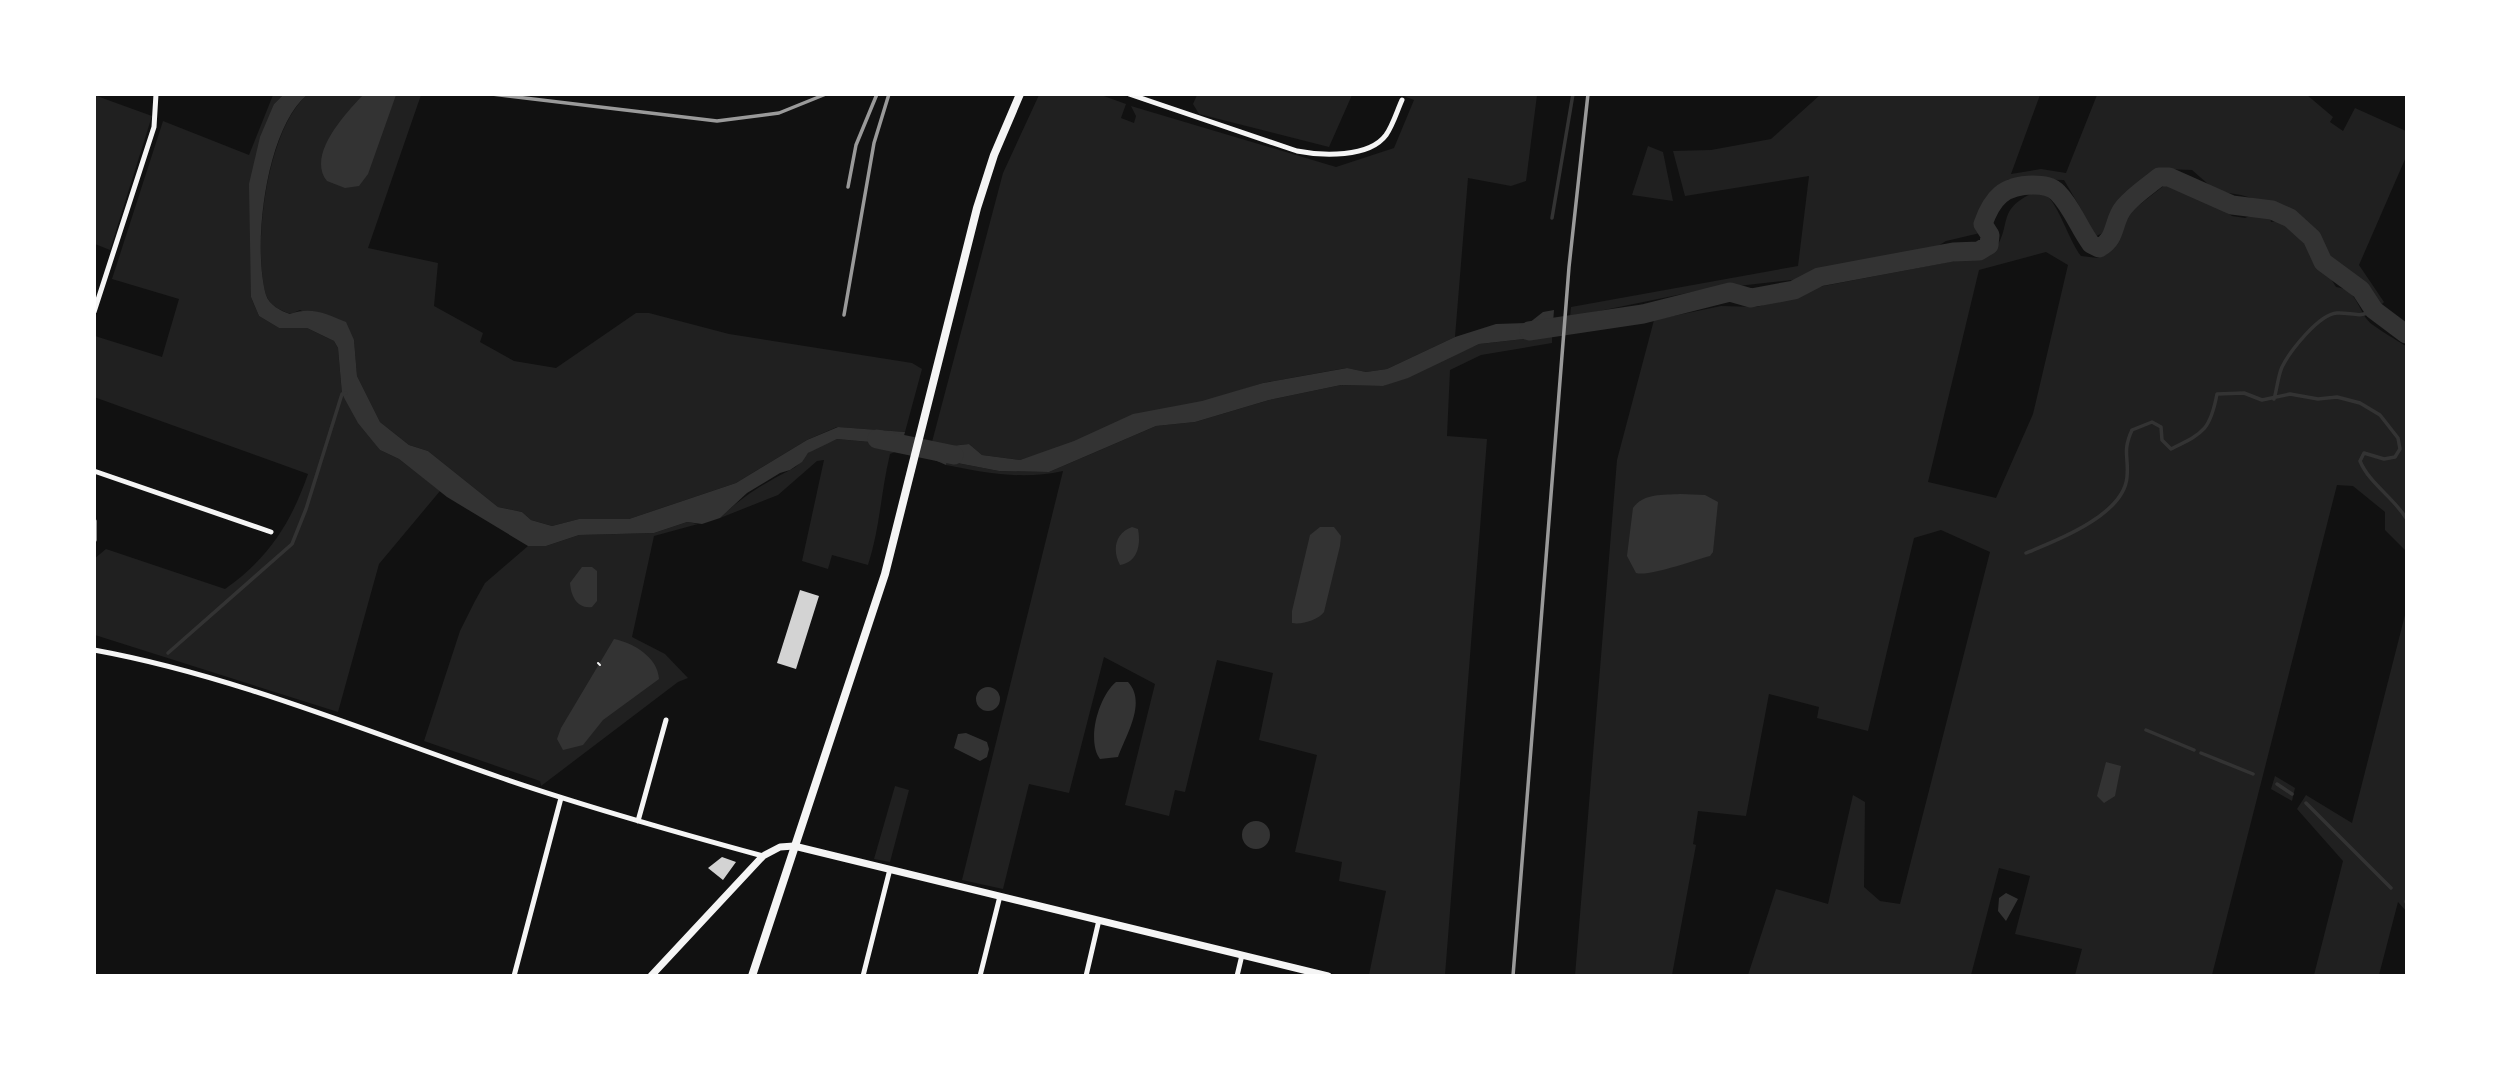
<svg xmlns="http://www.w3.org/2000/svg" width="2501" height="1070" viewBox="0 0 2501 1070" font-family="'Public Sans',sans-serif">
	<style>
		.green { fill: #202020; fill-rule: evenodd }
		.water { fill: #333 }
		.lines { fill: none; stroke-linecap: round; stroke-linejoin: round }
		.stream { stroke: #333; stroke-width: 3.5 }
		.river { stroke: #333; stroke-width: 19 }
		.building { fill: #d3d3d3 }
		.path { stroke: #f5f5f5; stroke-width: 2 }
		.minor { stroke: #f5f5f5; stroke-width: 5 }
		.tertiary { stroke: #f5f5f5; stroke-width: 7 }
		.secondary { stroke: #f5f5f5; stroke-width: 8 }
		.rail { stroke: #9a9a9a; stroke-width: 3.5 }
	</style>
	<rect width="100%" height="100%" fill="#111"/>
	<path class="green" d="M94,95L152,116L110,250L95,244Z
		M273,95H283L274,104L251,297L259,316L279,328H307L334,341L338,348L342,394L380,450L399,459L440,491L379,564L338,712L95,635L94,559L106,549L225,589C268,559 291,523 308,474L94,397L95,336L162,357L179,299L112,279L163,121L249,155Z
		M307,95H421L368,248L438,263L434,306L483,333L480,342L514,361L556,368L636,313H649L729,334L912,363L922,369L905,432L837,427L807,440L736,483L629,519H579L552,526L531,520L522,512L498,507L428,451L409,445L380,422L357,376L354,340L300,310L291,314C281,311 270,306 266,295C252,245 267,129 307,95Z
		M1039,95H1101L1126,104L1121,118L1134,123L1136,116L1131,106L1336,167L1394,148L1414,100L1401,95H1537L1526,181L1511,186L1468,178L1455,337L1387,369L1366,372L1346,368L1263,383L1020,460L982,455L969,444L951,446L932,442L1003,173Z
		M1197,95V94L1352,95L1329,147L1199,114L1193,104Z
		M1820,95H2040L2011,174L2041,169L2066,173L2097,95H2307L2333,117L2330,122L2343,131L2355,108L2406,131V157L2359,265L2384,302L2380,306L2372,290L2325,256L2316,232L2292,210L2241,195L2216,191L2192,170L2165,169L2120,201L2112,218V229L2094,237L2088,234L2081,209L2064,180L2009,179L1992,191L1976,224L1980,233L1946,241L1933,249L1817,272L1801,279L1702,290L1570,317L1571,307L1798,266L1809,176L1685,196L1673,151L1711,150L1771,139Z
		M1648,146L1663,152L1673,201L1632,195Z
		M2166,184L2206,199L2232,216L2245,218L2257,213L2270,215L2271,222L2281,220L2314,253L2316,266L2328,274L2336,287C2359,289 2358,315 2373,325C2383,332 2396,340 2406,346V551L2385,530V512L2353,486L2337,485L2212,975H2075L2082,949L2015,934L2030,876L1999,868L1971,975H1748L1776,889L1828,904L1853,795L1865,802L1864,887L1880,901L1900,904L1990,552L1941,530L1914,538L1868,731L1817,718L1819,707L1769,694L1746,816L1698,811L1693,844L1696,845L1672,975L1575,976L1617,460L1654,320L1721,306L1757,307L1813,288L1991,254C2016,226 1991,209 2040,190C2058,199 2067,238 2081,256L2098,258L2109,252L2122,233L2129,213ZM2046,252L2068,265L2033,414L1996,498L1928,482L1979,270Z
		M1552,336V343L1481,355L1450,370L1447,436L1487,439L1445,975H1369L1386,891L1339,881L1342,862L1295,852L1317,755L1259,740L1273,673L1217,660L1185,792L1175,790L1169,816L1125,805L1155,684L1104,657L1069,793L1029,784L1003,889L962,880L1063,471C1023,480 986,473 946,465L947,461L999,471L1049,472L1156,426L1195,422L1269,400L1341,385L1383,386L1479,344Z
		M837,439L870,442L900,450L890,454C881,491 880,528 868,565L832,555L828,569L802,561L824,460L817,461L778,495L720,518C744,495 763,484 792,469C800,465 802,459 807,454C815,447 828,443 837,439Z
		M687,522L698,524L654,536L632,637L665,654L688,678L678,682L541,786L540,781L424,741L460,631L475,601L485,583L528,546H546L579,535L654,533Z
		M2406,611V911L2398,902L2379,975H2314L2343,861L2297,809L2306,795L2352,823Z
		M2275,776L2295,788L2292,801L2271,789Z
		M895,786L909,790L890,862L874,859Z"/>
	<path class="water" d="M364,94L396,95L368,174L359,186L345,188L327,181C306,155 346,113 364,94Z
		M283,95H307C266,129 252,245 266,295C269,305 281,311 290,314C311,306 327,314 346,322L354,340L357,376L380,422L409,445L428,451L498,507L522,512L531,520L552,526L579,519H629L736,483L807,440L838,427L905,432L900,450L870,442L837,439L808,453L802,462L790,470L780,473L747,493L720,518L702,524L687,522L654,533L579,535L546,546H528L447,497L399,459L380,450L358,423L342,394L338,348L334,341L307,328H279L259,316L251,297L249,184L260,137L274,104Z
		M1554,310L1552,336L1479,344L1408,378L1383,386L1341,385L1269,400L1195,422L1156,426L1049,472L999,471L947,461L946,465L928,457L932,442L951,446L969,444L982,455L1020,460L1074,441L1133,414L1202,401L1263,383L1347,368L1366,372L1387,369L1455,337L1496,324L1529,323L1543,312Z
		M1680,494L1705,495L1718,502L1713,552L1710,556C1694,560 1649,577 1636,573L1627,556L1633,508C1643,493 1664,495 1680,494Z
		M1132,527L1138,529C1141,544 1138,562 1120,565C1112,550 1115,533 1132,527Z
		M1320,527H1334L1341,536L1340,546L1324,612C1318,620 1302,625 1292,623V611L1310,535Z
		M582,567H592L597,571V601L592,607C577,609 571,596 570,583Z
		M614,639C633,643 658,657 659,679L603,720L583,745L563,750L557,739L561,728Z
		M1116,682H1128C1147,702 1126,735 1118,757L1100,759C1086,740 1099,696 1116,682Z
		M976 699a12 12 0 1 1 24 0a12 12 0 1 1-24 0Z
		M966,733L987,742L989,749L987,757L980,761L954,748L958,734Z
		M2106,762L2121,766L2115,796L2104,803L2097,796Z
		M1242 835a14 14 0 1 1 28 0a14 14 0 1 1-28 0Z
		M2006,893L2018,899L2006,921L1998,911L1999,898Z"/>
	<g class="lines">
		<path class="stream" d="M1552,218L1573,94
			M2274,399C2277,389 2278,376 2282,367C2290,351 2319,314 2337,313C2351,312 2360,319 2374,310
			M2026,553C2056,541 2124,515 2127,477C2129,456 2122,452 2132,430L2152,422L2161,427L2162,440L2171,449C2203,433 2210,431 2217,394L2244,393L2262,400L2290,394L2318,399L2337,397L2360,403L2380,415L2398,438L2400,449L2395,457L2384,459L2364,453L2360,461C2369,483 2393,497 2406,518
			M168,653L292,544L306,509L342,394L346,393
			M2146,730L2194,750
			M2201,753L2253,774
			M2277,784L2292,794
			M2306,803L2391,888
			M2406,901V902"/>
		<path class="river" d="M1529,331L1643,314L1730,292L1751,298L1794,290L1819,277L1953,252L1979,251L1989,245L1990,235L1983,224C1992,198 2004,185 2033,185C2043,185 2052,186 2058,193C2072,207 2079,228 2091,244L2099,248C2118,238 2112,221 2124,207C2134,195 2148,186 2159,177H2169L2232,205L2272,210L2290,218L2312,238L2323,262L2361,290L2374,310L2406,334
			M877,439L954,455"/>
	</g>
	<path class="building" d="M800,590L819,596L796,669L777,663Z
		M722,857L736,862L723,880L708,868Z"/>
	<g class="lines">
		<path class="path" d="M598,663L600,665"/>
		<path class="minor" d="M1129,94L1297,151C1322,156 1369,158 1386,135C1393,125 1397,111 1402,100
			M94,312L154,127L156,94
			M94,471L271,532
			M94,521V540
			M94,650C232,675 368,732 499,777C586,807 675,832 763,856
			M638,821L666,720
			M514,976L561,798
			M863,976L890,869
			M980,976L1000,896
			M1086,976L1099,920
			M1237,976L1242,955"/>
		<path class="tertiary" d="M651,976L763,856L780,847L794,846L1328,976"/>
		<path class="secondary" d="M752,976L885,574L977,208L994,155L1020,94"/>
		<path class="rail" d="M492,94L717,121L779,113L826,94
			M848,187L856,145L877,94
			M844,315L874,143L889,94
			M1513,976L1569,267L1588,94"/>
	</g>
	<rect width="2501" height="1070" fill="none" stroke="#ffffff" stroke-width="192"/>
</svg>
